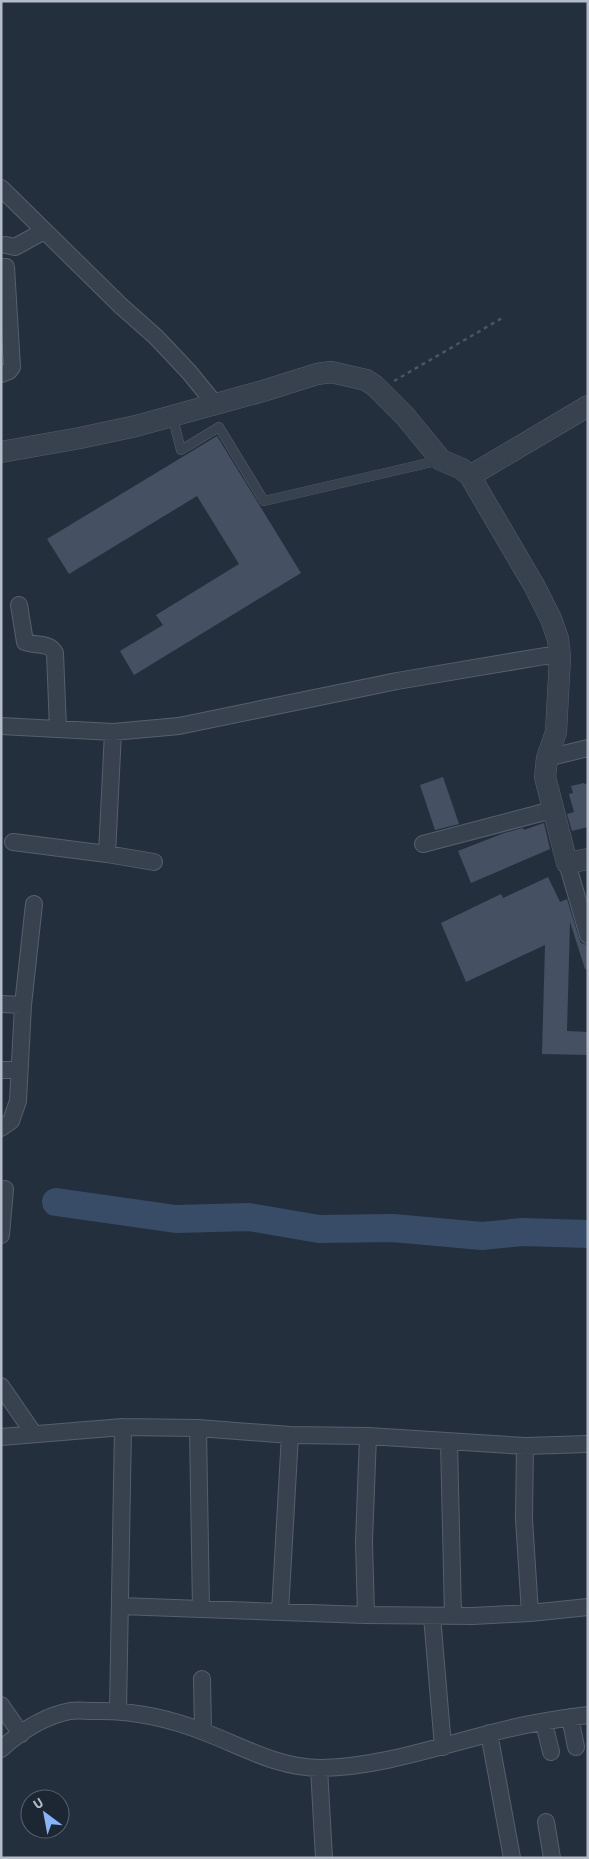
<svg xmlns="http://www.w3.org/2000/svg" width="589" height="1859" viewBox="0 0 589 1859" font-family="'Source Sans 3',sans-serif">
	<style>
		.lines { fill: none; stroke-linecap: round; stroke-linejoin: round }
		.river { stroke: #394c67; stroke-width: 28 }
		.building { fill: #455162 }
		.service-casing { stroke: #565f6c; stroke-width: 10 }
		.minor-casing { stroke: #565f6c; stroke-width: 18 }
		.tertiary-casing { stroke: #565f6c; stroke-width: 22 }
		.path { stroke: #44595c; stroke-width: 2.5; stroke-dasharray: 4 4; stroke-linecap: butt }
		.service { stroke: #38414e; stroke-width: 9 }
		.minor { stroke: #38414e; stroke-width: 16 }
		.tertiary { stroke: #38414e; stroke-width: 21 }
	</style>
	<rect width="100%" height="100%" fill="#242f3e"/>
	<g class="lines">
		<path class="river" d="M56,1202L176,1219L249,1217L319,1229L393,1228L482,1236L522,1232L588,1234"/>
	</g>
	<path class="building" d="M217,436L301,573L134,675L120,651L163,625L156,615L239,564L197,496L69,574L47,539Z
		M443,777L459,824L435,830L420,785Z
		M584,783V784L588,783V827L572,831L567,814L574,812L569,794L573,793L571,786Z
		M544,823L550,849L471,883L458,851L504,833L523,828L524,830Z
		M548,877L560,902L567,899L579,938L581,943L588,945V969H585L570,922L567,1031L588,1032V1055L542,1054L545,945L466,982L441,923L501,894L503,898Z"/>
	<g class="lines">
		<defs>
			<path id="service" d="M172,415L181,450L219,427L264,501L441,460"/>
			<path id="minor" d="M1,188L121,306L156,337L189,372L215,404
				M6,245L15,247L44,231
				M1,267H6L12,367L9,371L1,374
				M19,605L25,642C36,646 49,642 55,653L58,729
				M1,726L113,732L179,726L397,681L545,656L560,657
				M547,758L588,748
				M13,842L107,854L154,862
				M423,844L552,810
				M107,854L113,732
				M567,863L588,935
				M1,1004L23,1005
				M1,1070H19
				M1,1128L11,1121L18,1101L23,1005L34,904
				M1,1235L5,1189
				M1,1386L34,1434
				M198,1428L201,1609
				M1,1437L123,1427L198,1428L290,1435L368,1436L525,1446L588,1444
				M449,1442L453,1616
				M525,1446L524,1519L530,1613
				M120,1606L366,1615L473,1616L530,1613L588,1607
				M280,1612L290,1435
				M366,1615L364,1542L368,1436
				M432,1616L443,1747
				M202,1679L203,1731
				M1,1705L21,1734
				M118,1711L123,1427
				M570,1717L576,1747
				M544,1723L551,1752
				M489,1733L512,1858
				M1,1749C20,1732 44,1716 70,1711C77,1710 85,1711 93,1711C132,1710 170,1718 207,1733C245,1748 279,1768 321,1768C378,1767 433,1748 488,1734C520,1725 555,1719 588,1715
				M319,1768L324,1858
				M546,1822L552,1858"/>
			<path id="tertiary" d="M1,452L80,438L136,426L263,391L317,374L331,372L366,380L375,386L405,416L441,460L462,469L470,476L535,587L551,619L558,639L560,657L556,732L547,758L545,777L567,863L588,859
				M470,476L588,406"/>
		</defs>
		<use href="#service" class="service-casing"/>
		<use href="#minor" class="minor-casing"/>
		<use href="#tertiary" class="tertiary-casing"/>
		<path class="path" d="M394,381L504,317"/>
		<use href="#service" class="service"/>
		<use href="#minor" class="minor"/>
		<use href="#tertiary" class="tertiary"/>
	</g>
	<rect width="589" height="1859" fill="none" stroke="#b4bcc9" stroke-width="5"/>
	<g transform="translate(45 1814) rotate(328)"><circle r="24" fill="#1d2633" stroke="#59626f"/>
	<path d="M0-4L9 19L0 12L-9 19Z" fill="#8ab4f8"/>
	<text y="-8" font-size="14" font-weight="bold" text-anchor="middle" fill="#b4bcc9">U</text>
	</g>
</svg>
